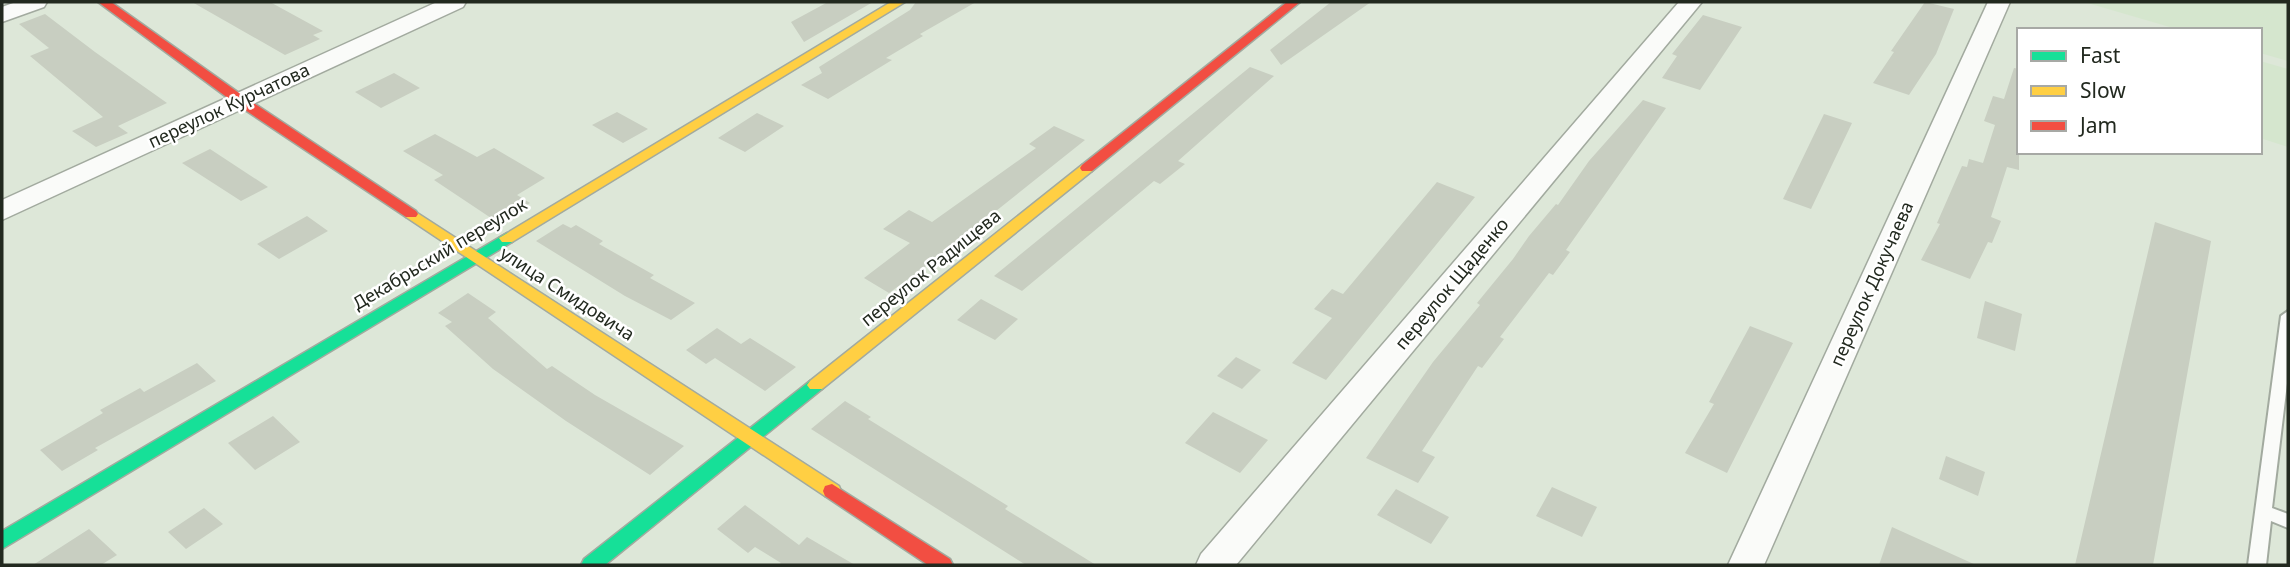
<svg xmlns="http://www.w3.org/2000/svg" width="2290" height="567" viewBox="0 0 2290 567" font-family="'Noto Sans',sans-serif">
	<style>
		.built { fill: #d5e6ce }
		.building { fill: #c8cec1 }
		.lines { fill: none; stroke-linecap: round; stroke-linejoin: round }
		.lane-casing { stroke: #a2aa9f; stroke-width: 4 }
		.street-casing { stroke: #a2aa9f; stroke-width: 3 }
		.fast-casing { stroke: #a2aa9f; stroke-width: 3 }
		.slow-casing { stroke: #a2aa9f; stroke-width: 3 }
		.jam-casing { stroke: #a2aa9f; stroke-width: 3 }
		.lane { fill: #fafbf9; fill-rule: evenodd }
		.street { fill: #fafbf9; fill-rule: evenodd }
		.fast { fill: #16e098; fill-rule: evenodd }
		.slow { fill: #ffcf43; fill-rule: evenodd }
		.jam { fill: #f24e42; fill-rule: evenodd }
		.labels { text-anchor: middle; stroke-width: 5; stroke-linejoin: round; paint-order: stroke }
		.street-label { font-size: 18px; fill: #22291f; stroke: #fff }
	</style>
	<rect width="100%" height="100%" fill="#dde7d8"/>
	<path class="built" d="M2084,2H2288V61L2260,53V30H2180Z
		M2260,61L2288,69V147L2260,138Z"/>
	<path class="building" d="M192,2H270L323,31L313,35L320,39L285,55Z
		M828,2H873L804,42L791,22Z
		M916,2H976L920,34L923,36L886,58L892,60L828,99L801,85L822,73L819,67L910,10Z
		M1331,2H1371L1281,65L1270,50Z
		M1925,2L1954,9L1936,54L1909,95L1873,83L1894,52L1891,51Z
		M45,14L95,52L167,103L118,126L128,133L96,147L72,131L103,117L30,56L49,48L19,24Z
		M1703,15L1742,27L1700,90L1662,78L1677,56L1672,54Z
		M1250,67L1274,76L1178,161L1185,164L1160,184L1154,181L1022,291L994,276Z
		M2014,68L2019,69V170L2007,167L1991,217L2001,221L1992,243L1988,242L1970,279L1921,260L1940,224L1937,223L1962,166L1967,167L1969,159L1983,163L1995,125L1984,121L1993,96L2004,99Z
		M394,73L420,88L381,108L355,92Z
		M1643,100L1666,108L1566,250L1570,252L1553,275L1549,273L1500,337L1504,339L1482,368L1478,366L1422,451L1435,457L1418,483L1366,458L1433,362L1480,305L1477,303L1513,259L1529,236L1556,204L1558,205L1589,161Z
		M617,112L648,129L623,143L592,125Z
		M757,113L784,126L745,152L718,138Z
		M1824,114L1852,123L1811,209L1783,199Z
		M1054,126L1085,140L937,258L889,293L864,278L910,243L883,229L909,210L932,222L1036,148L1029,144Z
		M435,134L477,157L494,148L545,178L517,195L530,203L497,222L434,180L443,175L403,151Z
		M210,149L268,187L241,201L182,163Z
		M1437,182L1475,197L1326,380L1292,363L1332,318L1314,309L1332,289L1343,294Z
		M307,216L328,231L279,259L257,244Z
		M2155,222L2211,241L2153,565H2075Z
		M563,224L571,228L576,225L603,241L599,244L654,275L650,278L695,303L671,320L625,296L536,241Z
		M468,293L496,312L488,318L547,369L552,366L595,395L684,446L650,475L566,421L493,369L445,326L452,322L438,313Z
		M981,299L1018,319L995,340L957,320Z
		M1985,301L2022,314L2015,351L1977,338Z
		M1750,326L1793,343L1727,473L1685,453L1714,404L1709,402Z
		M717,328L741,344L750,338L796,367L765,391L715,358L706,364L686,350Z
		M1236,357L1261,370L1242,389L1217,376Z
		M197,363L216,381L95,448L98,450L62,471L40,450L103,413L100,410L140,388L144,392Z
		M845,401L871,417L868,419L1008,506L1005,509L1096,565H1026L811,429Z
		M1213,412L1268,440L1240,473L1185,443Z
		M273,416L300,442L255,470L228,443Z
		M1946,456L1985,472L1978,496L1939,479Z
		M1552,487L1597,507L1582,537L1536,516Z
		M1396,489L1449,517L1431,544L1377,515Z
		M745,505L799,545L807,537L855,565H778L781,563L755,547L748,553L717,529Z
		M204,508L223,524L186,549L168,532Z
		M1892,527L1976,565H1879Z
		M89,529L117,555L101,565H33Z"/>
	<g class="lines">
		<defs>
			<path id="lane" d="M2288,311V375L2272,508L2288,514V528L2271,521L2266,565H2248L2281,316Z"/>
			<path id="street" d="M16,2H47L44,7L2,22V7Z
				M437,2H466L463,7L2,220V200Z
				M1679,2H1702L1236,565H1196L1201,554Z
				M1988,2H2010L1764,565H1728Z"/>
			<path id="fast" d="M507,233L515,238L512,242L2,549V531Z
				M816,379L822,381L825,385L822,389L605,565H581L584,559L810,381Z"/>
			<path id="slow" d="M891,2H905L512,242H502L499,238Z
				M1087,164L1092,165L1094,168L1092,171L822,389H810L807,385L810,381L1082,165Z
				M411,209L839,486L841,491L839,496L832,498L825,496L406,217L404,214Z"/>
			<path id="jam" d="M98,2H111L246,98L416,211L418,214L416,217H406L236,104Z
				M1287,2H1300L1092,171H1082L1080,168L1082,165Z
				M832,484L950,559L953,565H928L825,496L823,491L825,486Z"/>
		</defs>
		<use href="#lane" class="lane-casing"/>
		<use href="#street" class="street-casing"/>
		<use href="#fast" class="fast-casing"/>
		<use href="#slow" class="slow-casing"/>
		<use href="#jam" class="jam-casing"/>
		<use href="#lane" class="lane"/>
		<use href="#street" class="street"/>
		<use href="#fast" class="fast"/>
		<use href="#slow" class="slow"/>
		<use href="#jam" class="jam"/>
	</g>
	<g class="labels">
		<g class="street-label">
			<text transform="translate(229 106) rotate(-25)" y="6">переулок Курчатова</text>
			<text transform="translate(440 254) rotate(-31)" y="6">Декабрьский переулок</text>
			<text transform="translate(931 268) rotate(-39)" y="6">переулок Радищева</text>
			<text transform="translate(1452 284) rotate(-50)" y="6">переулок Щаденко</text>
			<text transform="translate(1872 284) rotate(-66)" y="6">переулок Докучаева</text>
			<text transform="translate(567 294) rotate(33)" y="6">улица Смидовича</text>
		</g>
	</g>
	<rect width="2290" height="567" fill="none" stroke="#22291f" stroke-width="7"/>
	<rect x="2017" y="28" width="245" height="126" fill="#ffffff" stroke="#a7a9a5" stroke-width="2"/>
	<rect x="2031" y="51" width="35" height="10" fill="#16e098" stroke="#a7a9a5" stroke-width="2"/>
	<text x="2080" y="63" font-size="21" fill="#22291f">Fast</text>
	<rect x="2031" y="86" width="35" height="10" fill="#ffcf43" stroke="#a7a9a5" stroke-width="2"/>
	<text x="2080" y="98" font-size="21" fill="#22291f">Slow</text>
	<rect x="2031" y="121" width="35" height="10" fill="#f24e42" stroke="#a7a9a5" stroke-width="2"/>
	<text x="2080" y="133" font-size="21" fill="#22291f">Jam</text>
</svg>
